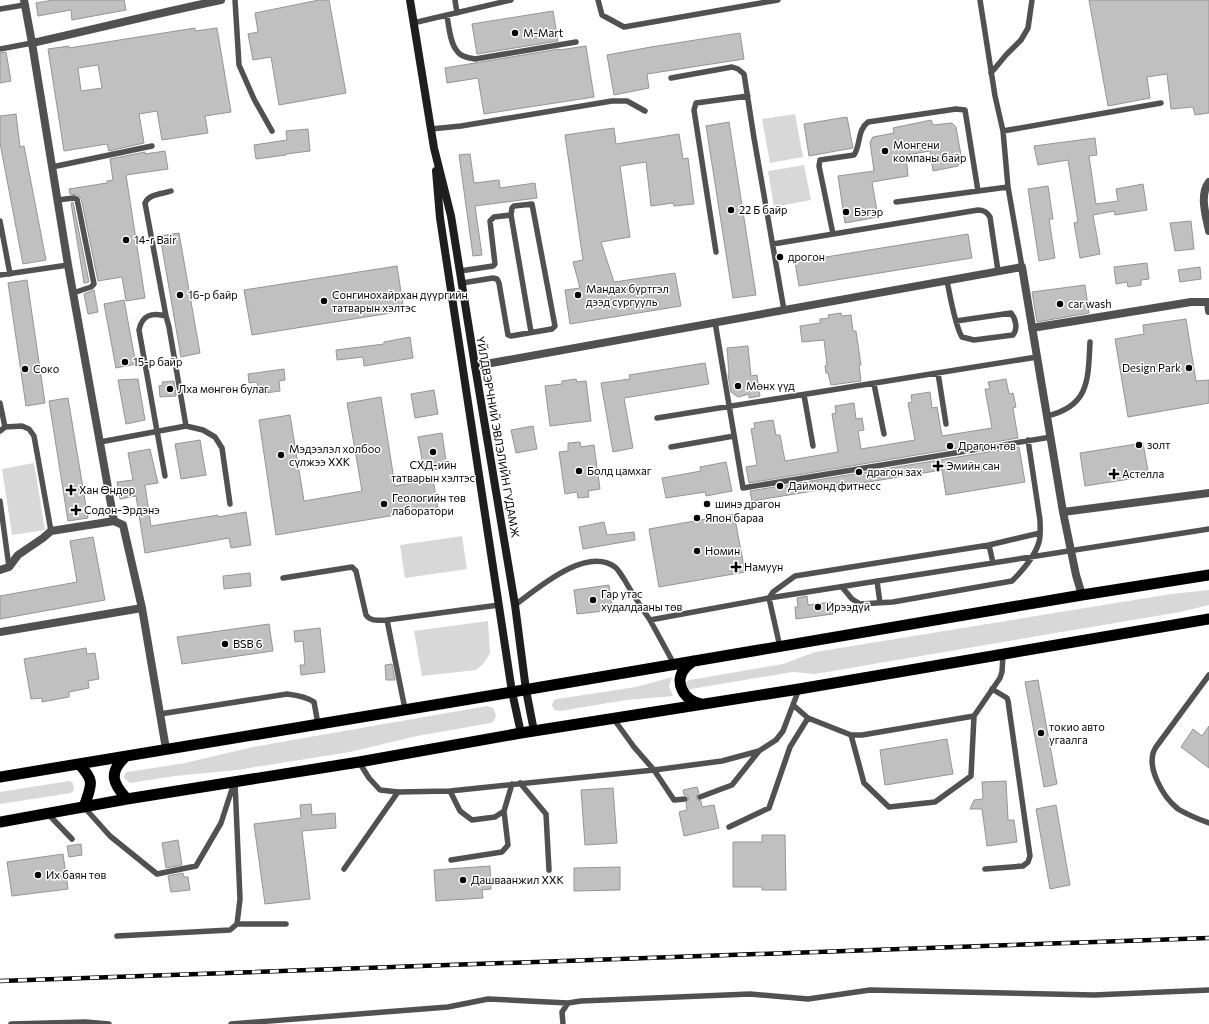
<svg xmlns="http://www.w3.org/2000/svg" width="1209" height="1024" viewBox="0 0 1209 1024" font-family="Commissioner,sans-serif">
	<style>
		.green { fill: #d8d8d8 }
		.building { fill: #c0c0c0; stroke: #959595; fill-rule: evenodd }
		.lines { fill: none; stroke-linecap: round; stroke-linejoin: round }
		.service { stroke: #515151; stroke-width: 5.5 }
		.minor { stroke: #515151; stroke-width: 8 }
		.secondary { stroke: #1e1e1e; stroke-width: 8 }
		.trunk { stroke: #000; stroke-width: 11 }
		.rail-casing { stroke: #000; stroke-width: 4.5 }
		.rail { stroke: #fff; stroke-width: 3; stroke-dasharray: 9; stroke-linecap: butt }
		.poi-dot { fill: #000; stroke: #fff; stroke-width: 1.5 }
		.labels { text-anchor: middle; stroke-width: 3; stroke-linejoin: round; paint-order: stroke }
		.poi-label { font-size: 11px; fill: #000; stroke: #fff; text-anchor: start }
		.street-label { font-size: 11px; fill: #000; stroke: #fff }
	</style>
	<rect width="100%" height="100%" fill="#fff"/>
	<path class="green" d="M795,114L803,157L770,163L762,119Z
		M804,165L811,200L774,207L768,171Z
		M34,463L45,530L12,535L2,469Z
		M462,536L467,569L405,578L400,545Z
		M1209,590V605L1180,612L815,674L793,672L691,689H687L684,683L690,680L783,664L815,652L1171,594Z
		M488,621L490,653L484,663L476,670L422,676L414,631Z
		M672,677L669,686L673,696L626,700L560,711L554,710L552,705L554,700L557,699L636,687Z
		M487,706L493,708L496,715L494,721L491,723L417,736L350,752L237,770L175,776L130,783L124,778L125,773L128,772L185,763L253,747Z
		M69,781L73,783L74,790L71,793L0,804V792Z"/>
	<path class="building" d="M53,0H124L126,10L72,20L71,10L38,16L36,3Z
		M319,0H329L346,93L279,105L271,57L253,60L248,34L258,32L255,13Z
		M1089,0H1209V113L1195,115L1193,107L1171,109L1167,74L1147,77L1150,98L1108,106Z
		M553,11L558,41L477,54L472,24Z
		M195,28V31L217,28L231,112L205,116L208,133L162,140L157,111L139,114L144,143L109,151L107,144L64,151L48,49L69,46V48ZM98,65L102,88L81,91L78,68Z
		M740,33L744,59L647,74L649,88L614,95L607,55L651,47Z
		M586,46L594,97L484,114L478,78L447,83L445,68L559,49V50Z
		M6,52L11,81L0,83V53Z
		M16,114L20,147L24,146L46,260L23,264L0,143V116Z
		M847,117L853,148L809,156L804,124Z
		M931,120L933,125L952,123L956,127L962,161L958,166L933,171L930,151L906,155L908,176L872,182L878,217L845,223L838,176L874,171L870,142L873,137L894,133L893,128Z
		M729,122L756,295L733,298L706,126Z
		M614,128L616,144L679,134L683,159L688,158L694,204L674,206L673,203L651,206L646,162L620,166L630,237L601,242L614,282L675,273L681,306L570,324L565,290L580,288L573,262L583,260L565,135Z
		M308,129L310,151L286,154V155L256,159L254,145L287,140L286,131Z
		M1095,138L1097,155L1089,156L1096,204L1118,201L1116,189L1143,184L1147,210L1115,215L1114,211L1093,215L1100,254L1080,258L1074,223L1078,222L1068,160L1038,165L1034,146Z
		M165,151L168,169L126,175L145,298L126,301L122,277L98,281L81,198L78,195L70,194L69,189L107,183V181L113,180L110,159L145,152V154Z
		M470,154L474,183L499,180L500,188L535,183L537,198L475,206L482,255L473,256L459,155Z
		M1048,186L1053,219H1049L1055,258L1039,261L1028,189Z
		M73,202L89,282L84,283L71,203Z
		M1191,221L1194,249L1175,251L1170,223Z
		M179,233L200,353L181,357L160,236Z
		M968,234L972,258L799,286L795,262Z
		M1147,263L1149,279L1141,280V285L1128,287L1127,282L1116,284L1114,267Z
		M397,266L404,311L252,335L244,290Z
		M1200,267L1201,279L1180,282L1178,270Z
		M27,280L45,403L26,406L8,283Z
		M1085,285L1089,313L1037,322L1032,292Z
		M94,290L98,312L88,314L84,294Z
		M124,300L136,364L116,368L104,304Z
		M841,313L842,316L851,315L853,331H856L861,365H859L861,381L831,385L828,373H826L825,366L827,365L824,340L802,342L800,326L820,323V319L829,318L828,315Z
		M1186,319L1196,381L1209,380V403L1128,417L1115,339L1144,334L1143,325Z
		M410,337L413,358L364,366L363,357L337,360L336,350L384,344V342Z
		M748,346L751,376L757,375L760,396L749,398V394L738,397L731,392L728,375H729L727,348Z
		M705,363L709,384L624,398L633,448L613,452L601,383L630,379L629,375Z
		M284,369L285,380L279,381L280,391L259,394L257,382L249,383L248,374Z
		M138,379L145,420L126,424L118,380Z
		M576,379L577,382L586,381L591,421L550,426L545,386L562,384V381Z
		M1006,379L1009,394L1013,393L1016,407L1013,408L1018,438L749,483L746,467L757,465L751,429L755,428L754,423L773,420L776,435H780L785,461L838,452L832,414L836,413L835,406L854,403L856,419L862,418L864,430L858,431L861,449L915,440L908,403L912,402L911,395L930,392L932,408L937,407L942,436L992,428L985,389H990L988,382Z
		M174,381L176,396L160,397L159,386L163,385L162,382Z
		M434,390L438,414L415,418L411,394Z
		M381,397L395,486L433,479L438,508L276,535L259,420L290,415L304,501L362,491L347,403Z
		M68,398L88,518L68,521L49,401Z
		M533,426L537,449L516,453L511,430Z
		M442,433L447,468L424,471L418,437Z
		M200,440L206,475L181,479L175,444Z
		M580,442L581,447L594,445L600,489L588,491L589,497L578,498L577,492L565,494L559,452L568,451V443Z
		M1143,443L1149,476L1085,486L1080,453Z
		M1019,447L1025,482L946,495L942,470L752,501L750,491Z
		M150,449L158,483L145,485L151,526L218,515V517L246,512L251,545L231,548L229,538L145,553L136,496L120,499L117,482L133,480L128,453Z
		M726,462L732,491L706,496L705,492L666,498L662,478L701,471L700,467Z
		M734,514L745,572L659,587L649,529Z
		M604,522L607,535L634,532L635,540L583,549L579,527Z
		M93,537L105,600L0,619V596L77,582L70,541Z
		M250,573L251,586L224,589L223,576Z
		M609,585L613,610L577,614L574,590Z
		M807,596L808,605L831,602L833,614L796,619L795,607H798L797,598Z
		M269,624L273,651L182,664L177,637Z
		M320,628L325,672L301,675L300,665H305L303,641L295,642L294,631Z
		M86,648L87,654L95,653L99,679L88,681L89,688L69,692V697L42,702V698L31,699L24,659Z
		M392,664L395,680H386L385,665Z
		M1038,680L1057,784L1044,787L1025,682Z
		M1209,726V768L1181,747L1193,729L1202,736Z
		M947,739L953,774L885,785L880,750Z
		M1006,781L1008,820H1014L1017,842L987,846L982,809H970L974,800L983,799L982,782Z
		M697,787L699,793L697,795L696,798L698,800L701,801L702,807L714,805L719,828L684,836L679,812L687,810L686,803L689,799L687,795H684L683,790Z
		M613,788L617,843L585,845L581,790Z
		M311,804L312,815L335,813L336,828L302,831L310,899L265,904L254,824L301,818L300,805Z
		M1056,805L1070,885L1050,889L1036,809Z
		M762,835H785L786,890H762V887H733V842H762Z
		M178,840L182,865L166,868L162,843Z
		M81,844L82,855L69,857L67,846Z
		M63,854L68,889L12,896L7,862Z
		M490,866L491,889L482,890L483,898L436,901L434,870Z
		M620,867V890L574,891V868Z
		M183,873L184,877H188L190,890L171,892L168,876Z"/>
	<g class="lines">
		<path class="service" d="M235,0L239,65L254,99L272,131
			M455,0L457,13
			M598,0L602,15L624,27L778,0
			M980,0L995,96L1003,131L1008,187L1022,267
			M0,9L24,5
			M447,16C449,27 450,43 457,51C461,57 469,58 475,59L576,42
			M413,23L511,0
			M0,49L32,43
			M991,73L1006,55L1021,40L1028,28L1032,0
			M671,78L732,67L738,69L744,74L754,138L784,310
			M431,129L461,126L612,101H627L645,111
			M1003,131L1161,103
			M52,167L152,146
			M978,191L1008,187
			M57,200L74,198L77,199L94,284L91,287L73,293
			M0,221L10,274
			M833,234L819,166L820,160L854,155C861,145 857,130 868,122L956,109L965,110L978,191L896,202
			M773,244L978,210C984,210 987,212 990,217L998,271
			M716,252L694,110L696,103L748,96
			M460,271L493,266L495,264L490,221L494,217L511,215
			M0,275L68,265
			M947,281C950,295 955,326 962,337L974,340L1013,335C1018,329 1016,319 1011,313L956,321
			M462,283L493,278L497,279L499,283L508,335L511,336L552,329L555,326L532,204L514,206L512,208L511,215L531,332
			M166,316L145,203C149,194 162,194 171,191
			M715,322L743,488L1051,437
			M938,373L946,424
			M874,384L884,434
			M804,395L813,446
			M0,403L5,427
			M1047,416C1090,406 1088,379 1090,342
			M657,418L1037,357
			M0,431L5,427L22,426L29,429L34,436L51,531
			M100,442L186,426L203,430L215,437L222,448L230,504
			M671,447L734,436
			M165,476L139,330C142,315 152,312 166,316L169,327L186,426
			M0,501L9,567
			M989,545L993,563
			M283,578L352,567L356,571L366,615C371,622 379,620 387,620L405,709
			M877,581L880,603
			M842,587L852,599L860,604L893,602L1012,581C1022,571 1035,557 1039,542C1041,535 1040,527 1040,520L1028,440
			M515,605C538,588 586,546 615,567C618,569 621,575 624,579C632,593 641,607 650,620L769,598L1209,529
			M387,620L499,605
			M650,620L674,664
			M780,647L769,598L773,592L795,576L989,545L1040,533
			M1209,675L1156,747C1144,765 1163,797 1178,809C1188,815 1198,819 1209,823
			M793,705L808,718L851,735H862L974,716L1000,678L1002,672L1003,655
			M160,714L287,694C295,695 307,697 314,702L318,724
			M613,718L634,747L654,770L674,800L685,799
			M851,735L864,783L889,807L935,802L971,776L974,716
			M359,762L369,778L380,790L398,792L450,791L654,770L722,761L759,751L776,740L783,731L799,689
			M520,783L546,814L549,870
			M450,791L460,811L472,820L495,817L504,811L512,784
			M700,797L732,785L759,751
			M84,807L110,836L157,874L196,866L221,823L233,786
			M48,814L72,839
			M729,827L769,808L790,747L808,718
			M451,860L502,852L508,845L504,811
			M344,869L398,792
			M985,869L1023,866L1028,862L1030,856L1008,701L1007,698L992,689
			M237,924H286
			M117,936L230,930L237,924L240,899L235,782
			M11,1024L85,1022L109,1024
			M231,1024L448,1007L488,999L568,1003
			M563,1024L562,1012L568,1003L581,1001L750,994L808,999L870,990L1094,995L1209,990"/>
		<path class="minor" d="M24,0L32,43L68,265L114,521L123,525L142,608L166,749
			M32,43C95,29 158,13 221,0
			M1209,182C1199,195 1206,216 1209,231
			M1208,302L1209,311
			M1032,328L1191,302H1209
			M475,366L1022,267L1063,512L1076,575L1082,595
			M1063,512L1209,493
			M0,570L9,567L18,555L43,538L51,531L114,521
			M0,632L142,608"/>
		<path class="secondary" d="M410,0L434,148L451,216L475,366L515,605L526,690L534,731
			M436,171L440,218L512,692L521,733"/>
		<path class="trunk" d="M693,661C691,663 688,665 686,667C672,682 685,701 701,704
			M125,757C108,773 113,784 127,799
			M79,764C96,782 91,785 84,807
			M0,777L512,692L1082,595L1209,575
			M0,822L127,799L359,762L521,733L799,689L1209,619"/>
		<defs>
			<path id="rail" d="M0,981L1209,938"/>
		</defs>
		<use href="#rail" class="rail-casing"/>
		<use href="#rail" class="rail"/>
	</g>
	<g class="poi-dot">
		<circle cx="515" cy="33" r="4"/>
		<circle cx="885" cy="151" r="4"/>
		<circle cx="731" cy="210" r="4"/>
		<circle cx="846" cy="212" r="4"/>
		<circle cx="126" cy="240" r="4"/>
		<circle cx="780" cy="257" r="4"/>
		<circle cx="180" cy="295" r="4"/>
		<circle cx="578" cy="295" r="4"/>
		<circle cx="324" cy="301" r="4"/>
		<circle cx="1060" cy="304" r="4"/>
		<circle cx="125" cy="362" r="4"/>
		<circle cx="1189" cy="368" r="4"/>
		<circle cx="25" cy="369" r="4"/>
		<circle cx="738" cy="386" r="4"/>
		<circle cx="170" cy="389" r="4"/>
		<circle cx="1139" cy="445" r="4"/>
		<circle cx="950" cy="446" r="4"/>
		<circle cx="433" cy="452" r="4"/>
		<circle cx="281" cy="455" r="4"/>
		<path d="M936 460h4v4h4v4h-4v4h-4v-4h-4v-4h4z"/>
		<circle cx="579" cy="471" r="4"/>
		<circle cx="859" cy="472" r="4"/>
		<path d="M1112 468h4v4h4v4h-4v4h-4v-4h-4v-4h4z"/>
		<circle cx="780" cy="486" r="4"/>
		<path d="M69 484h4v4h4v4h-4v4h-4v-4h-4v-4h4z"/>
		<circle cx="384" cy="504" r="4"/>
		<circle cx="707" cy="504" r="4"/>
		<path d="M74 504h4v4h4v4h-4v4h-4v-4h-4v-4h4z"/>
		<circle cx="697" cy="518" r="4"/>
		<circle cx="697" cy="551" r="4"/>
		<path d="M734 561h4v4h4v4h-4v4h-4v-4h-4v-4h4z"/>
		<circle cx="593" cy="600" r="4"/>
		<circle cx="818" cy="607" r="4"/>
		<circle cx="225" cy="644" r="4"/>
		<circle cx="1041" cy="733" r="4"/>
		<circle cx="38" cy="875" r="4"/>
		<circle cx="463" cy="880" r="4"/>
	</g>
	<g class="labels">
		<g class="poi-label">
			<text x="523" y="37">M-Mart</text>
			<text x="893" y="149">Монгени<tspan x="893" dy="13">компаны байр</tspan></text>
			<text x="739" y="214">22 Б байр</text>
			<text x="854" y="216">Бэгэр</text>
			<text x="134" y="244">14-r Bair</text>
			<text x="788" y="261">дрогон</text>
			<text x="586" y="293">Мандах бүртгэл<tspan x="586" dy="13">дээд сургууль</tspan></text>
			<text x="188" y="299">16-р байр</text>
			<text x="332" y="299">Сонгинохайрхан дүүргийн<tspan x="332" dy="13">татварын хэлтэс</tspan></text>
			<text x="1068" y="308">car wash</text>
			<text x="133" y="366">15-р байр</text>
			<text x="1181" y="372" text-anchor="end">Design Park</text>
			<text x="33" y="373">Соко</text>
			<text x="746" y="390">Мөнх үүд</text>
			<text x="178" y="393">Лха мөнгөн булаг</text>
			<text x="1147" y="449">золт</text>
			<text x="958" y="450">Драгон төв</text>
			<text x="289" y="453">Мэдээлэл холбоо<tspan x="289" dy="13">сүлжээ ХХК</tspan></text>
			<text x="433" y="469" text-anchor="middle">СХД-ийн<tspan x="433" dy="13">татварын хэлтэс</tspan></text>
			<text x="946" y="470">Эмийн сан</text>
			<text x="587" y="475">Болд цамхаг</text>
			<text x="867" y="476">драгон зах</text>
			<text x="1122" y="478">Астелла</text>
			<text x="788" y="490">Даймонд фитнесс</text>
			<text x="79" y="494">Хан Өндөр</text>
			<text x="392" y="502">Геологийн төв<tspan x="392" dy="13">лаборатори</tspan></text>
			<text x="715" y="508">шинэ драгон</text>
			<text x="84" y="514">Содон-Эрдэнэ</text>
			<text x="705" y="522">Япон бараа</text>
			<text x="705" y="555">Номин</text>
			<text x="744" y="571">Намуун</text>
			<text x="601" y="598">Гар утас<tspan x="601" dy="13">худалдааны төв</tspan></text>
			<text x="826" y="611">Ирээдүй</text>
			<text x="233" y="648">BSB 6</text>
			<text x="1049" y="731">токио авто<tspan x="1049" dy="13">угаалга</tspan></text>
			<text x="46" y="879">Их баян төв</text>
			<text x="471" y="884">Дашваанжил ХХК</text>
		</g>
		<g class="street-label">
			<text transform="translate(498 437) rotate(80)" y="4">ҮЙЛДВЭРЧНИЙ ЭВЛЭЛИЙН ГУДАМЖ</text>
		</g>
	</g>
</svg>
